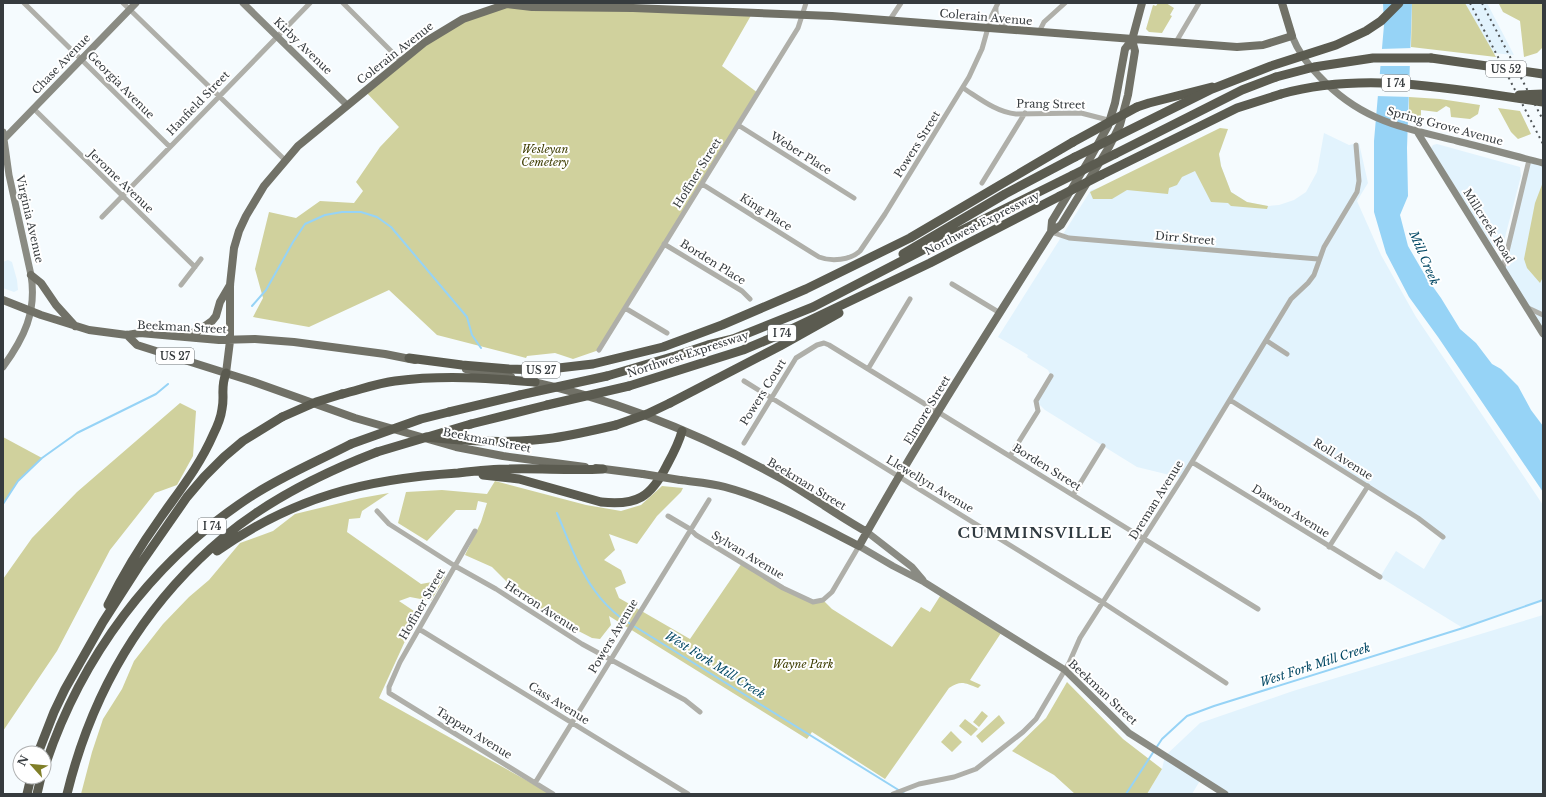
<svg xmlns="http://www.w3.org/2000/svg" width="1546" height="797" viewBox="0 0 1546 797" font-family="'Libre Baskerville',serif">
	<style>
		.built { fill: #e2f3fd }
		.green { fill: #d0d19d }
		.water { fill: #96d3f6 }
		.pier { fill: #f5fbfe }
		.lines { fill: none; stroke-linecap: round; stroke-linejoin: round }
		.stream { stroke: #96d3f6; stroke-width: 2 }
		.street { stroke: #afafa9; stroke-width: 5 }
		.secondary { stroke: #8a8b83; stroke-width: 7 }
		.primary { stroke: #717167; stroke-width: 8 }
		.highway { stroke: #5b5b50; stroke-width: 9 }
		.rail { stroke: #4f5457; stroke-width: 2; stroke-dasharray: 2 4; stroke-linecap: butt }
		.primary-bridge { stroke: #717167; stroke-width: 8 }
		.highway-bridge { stroke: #5b5b50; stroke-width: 9 }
		.labels { text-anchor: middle; stroke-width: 4; stroke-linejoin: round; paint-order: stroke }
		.shield { fill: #fff; stroke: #727678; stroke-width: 1 }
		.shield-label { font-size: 10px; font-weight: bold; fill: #363b3e }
		.street-label { font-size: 11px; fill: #363b3e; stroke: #fff }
		.park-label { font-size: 11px; font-style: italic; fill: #3d3c00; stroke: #fff }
		.water-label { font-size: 12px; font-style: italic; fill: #044965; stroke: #fff }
		.district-label { font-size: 15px; font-weight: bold; letter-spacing: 1px; fill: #313b41; stroke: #fff }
	</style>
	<rect width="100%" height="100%" fill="#f5fbfe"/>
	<path class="built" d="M1465,3H1487L1514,55L1493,53Z
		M1324,133L1349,145L1359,143L1368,183L1357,201L1381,255L1416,317L1543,505V600L1463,628L1380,577L1396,551L1424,569L1443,537L1429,525L1230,400L1182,478L1137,467L1045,410L1036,401L1051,376L1048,370L1027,357L1028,355L998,337L1091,190L1220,157L1221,166L1231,192L1247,202L1268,206L1279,205L1294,200L1306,192L1317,172Z
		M1437,144L1520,167L1521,176L1504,241L1501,247L1495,248L1492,245L1472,214L1431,148L1433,145Z
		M1529,160L1543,163V334L1503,268Z
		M8,260L12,262L17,280L18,290L14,292L3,288V262Z
		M1543,615V794H1225L1201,779L1192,794H1147L1162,769L1165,756L1200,723L1293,691Z"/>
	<path class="green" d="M1158,3H1166L1174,8L1170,15L1172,16L1162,33L1149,32L1146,29L1153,5L1156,6Z
		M1412,3H1465L1496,57L1411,47Z
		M1543,3V47L1537,53L1524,57L1520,21L1503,12L1499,4Z
		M507,4L753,12L722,66L758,93L599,350L573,359L555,353L527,356L526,358L437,335L389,290L309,327L253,317L263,298L255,269L269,212L296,218L320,201L354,203L363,191L356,182L380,147L399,127L365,91L441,31Z
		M1409,97L1440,99L1480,105L1478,114L1470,119L1451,117L1450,108L1446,106L1437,112L1421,110V119L1409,115Z
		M1498,108L1520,111L1531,134L1518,139L1511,132Z
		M1220,128L1228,129L1219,154L1221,166L1231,192L1247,202L1268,206L1267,209L1231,206L1228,203L1211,202L1195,171L1182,177L1177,185L1169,188L1168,194L1127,190L1112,199H1093L1090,192Z
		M1543,182V277L1540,283L1527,268L1524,259L1535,203Z
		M180,403L196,411L193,456L177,485L155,493L110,550L57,651L3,731V579L32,538L77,492Z
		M3,437L42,458L18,481L3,504Z
		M495,481L586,505L621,511L641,505L662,486L683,488L681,492L657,516L637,544L609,534L615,550L604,560L621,570L626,583L615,588L619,598L690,639L742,563L809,601L823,600L832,609L892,647L921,607L930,612L942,593L1003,630L970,680L981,685L978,688C965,683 961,680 949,688L885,779L812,732L807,739L609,616L611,625L600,639L592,638L532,607L492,567L465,555L481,522L487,503L478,501L476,510H456L427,541L398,523L406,492L442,490L487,494Z
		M389,493L362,511L360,518L349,519L347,532L421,584L432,582L440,573L445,577L431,601L410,597L399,601L414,611L411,628L379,698L551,794H81L92,752L103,719L122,689L134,661L163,624L189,597L209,580L240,543L273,531L295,514L361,498Z
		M1067,682L1123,739L1162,769L1147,794H1075L1054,775L1012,751L1046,718Z
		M982,711L988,716L979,727L973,722Z
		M999,715L1005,723L982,743L976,736Z
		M965,719L978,729L971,736L959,726Z
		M951,731L962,742L952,752L941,742Z"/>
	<path class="water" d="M1383,3H1412L1407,148L1408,196L1400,215L1408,246L1426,277L1441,298L1460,329L1476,343L1492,364L1501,369L1518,386L1531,410L1543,426V492L1438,337L1409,297L1386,253L1374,212V141L1384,25Z"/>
	<path class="pier" d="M1413,48L1412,66H1379L1380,49Z
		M1378,74L1412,75L1411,97L1376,96Z"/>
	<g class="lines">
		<path class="stream" d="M252,306L266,290L293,242L305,224L325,215L342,212H361L377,217L391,227L467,317L472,335L481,348
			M3,504L18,481L42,458L77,433L156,394L168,384
			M557,513C568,539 578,568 595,591C602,601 611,610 621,618L905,794
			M1156,748L1162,739L1187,716L1214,706L1463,628L1543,600
			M1126,794L1154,751"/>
		<path class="street" d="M24,3L170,147
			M123,3L285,160
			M343,3L401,61
			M996,8C995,18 1000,24 1008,29
			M889,21L901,3
			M1039,32L1044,22L1065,3
			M1176,42L1199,3
			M963,88C979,98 996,112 1016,114L1081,113L1112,121
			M34,109L195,267
			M738,125L854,198
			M982,183L1025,113
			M702,184L819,257C832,262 850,260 860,251L885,214L969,77L982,49L991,17L998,3
			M102,217L310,3
			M1051,232L1069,238L1318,259
			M664,244L742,291L750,299
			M1503,268L1529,160
			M952,284L1000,313
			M181,285L201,259
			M1526,307L1543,315
			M625,308L667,333
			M1267,341L1287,354
			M599,350L798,28L806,3
			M868,369L910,299
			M744,381L1102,602L1226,683
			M1230,400L1418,518L1443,537
			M744,443L796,358L817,345L824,343L829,345L1258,609
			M1010,456L1038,411L1036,401L1051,376
			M1192,462L1380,577
			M1073,495L1103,446
			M377,511L389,524L455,566L496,589L582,644L685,700L700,712
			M668,516L690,529L696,535L783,588L813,602L823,600L832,592L859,546
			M475,531L400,662L389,687V693L553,794
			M1329,547L1368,486
			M419,629L688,794
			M535,783L709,500
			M893,794L919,784L954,777L976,769L1023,732L1036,719L1069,663L1080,638L1184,475L1291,299L1308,283L1314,275L1324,247L1357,192L1359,181L1356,145"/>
		<path class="secondary" d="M243,3L347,105
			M1292,36C1298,51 1307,64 1319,76C1361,121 1401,127 1457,141C1486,148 1514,156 1543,163
			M1416,130L1543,334
			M3,132L9,175L31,275C37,312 24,338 3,367
			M4,139L136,3
			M867,532L912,567L923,580
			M859,546L893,566L924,582L1065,670L1129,733L1225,794"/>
		<path class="primary" d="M1051,232L1052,221L1089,160L1108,126L1115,103L1125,49L1132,40L1142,3
			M31,275L41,283L56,305L75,326
			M3,300L41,315L89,330L127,335L140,333L219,340L255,339L294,342L385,354L415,360
			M127,335L137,345L251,381L355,418L456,447L503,456L585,467
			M184,335L198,331L212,321L216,316L220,302L230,285
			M466,369L511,377
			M226,373L230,341V285L234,248L239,231L246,216L264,186L298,146L425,42L463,19L507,4L532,7L633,8L832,16L1237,47L1263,45L1292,36L1282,3
			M529,381C617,400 703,435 782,479C811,496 838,516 867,532
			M596,468L643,474
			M680,480C695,482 711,483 725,487C773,500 816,524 859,546C919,439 985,336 1051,232L1061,225L1109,147L1120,125L1128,95L1135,51L1132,40"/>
		<path class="highway" d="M1431,58L1543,74
			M1137,107L1149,103L1212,87
			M1115,154L1242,90L1276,77
			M1101,175L1237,108L1281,94
			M903,254L1005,194L1075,157
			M409,358L462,365L509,369L541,370L593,364L663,347L722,325L806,289L910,238L1073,142
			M607,376L675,356L708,345L733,339L813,307L946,238L1073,175
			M629,386L743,350L781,334L930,263L1060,196
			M342,394C359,390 378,383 395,381C442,375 488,378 535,382
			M670,403L780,346L839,313
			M449,412L520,395
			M471,424L547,405
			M426,437C468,441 510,444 553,438C574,435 595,430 616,425
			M483,475L519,479L601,502C637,506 651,497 667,465C673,454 679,443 682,431
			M217,551C294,497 365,479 458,473C475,471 492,469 509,469C540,468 571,471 603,469
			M108,605C123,574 141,545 161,517C180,490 200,465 213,435C217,427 221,417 222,409C225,395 220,389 226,373
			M38,753L54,712L65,689L103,622L139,566L187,497L204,477L224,457L243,441L282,417
			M44,769C80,658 152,561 250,497C282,476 318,461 351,444
			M27,794L31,777
			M37,794L41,777
			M67,794C92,692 143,605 224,537C267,501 325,472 377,452"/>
		<path class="rail" d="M1470,3L1543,144
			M1482,3L1543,120"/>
		<path class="primary-bridge" d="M643,474L680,480"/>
		<path class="highway-bridge" d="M1276,77L1314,67L1373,58H1431
			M1281,94C1367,70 1457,90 1543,102
			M1519,95L1543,94
			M1073,142L1137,107
			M1075,157L1212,89L1271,66L1336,45L1366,31L1381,21L1399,3
			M1073,175L1115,154
			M1060,196L1101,175
			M520,395L607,376
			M547,405L629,386
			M282,417L316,402L342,394
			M616,425L647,414L670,403
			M351,444L421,419L449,412
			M377,452L471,424"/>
	</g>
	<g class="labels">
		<g class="shield">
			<rect x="1486" y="61" width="40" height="16" rx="3"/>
			<rect x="1382" y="75" width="28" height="16" rx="3"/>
			<rect x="768" y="325" width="28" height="16" rx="3"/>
			<rect x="156" y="348" width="38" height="16" rx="3"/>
			<rect x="522" y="362" width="38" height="16" rx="3"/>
			<rect x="198" y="518" width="28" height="16" rx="3"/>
		</g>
		<g class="shield-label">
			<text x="1506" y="73">US 52</text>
			<text x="1396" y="87">I 74</text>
			<text x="782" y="337">I 74</text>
			<text x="175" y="360">US 27</text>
			<text x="541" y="374">US 27</text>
			<text x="212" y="530">I 74</text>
		</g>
		<g class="street-label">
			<text transform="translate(986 17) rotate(5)" y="4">Colerain Avenue</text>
			<text transform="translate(303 46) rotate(44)" y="4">Kirby Avenue</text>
			<text transform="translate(395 53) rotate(-38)" y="4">Colerain Avenue</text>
			<text transform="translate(61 64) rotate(-46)" y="4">Chase Avenue</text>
			<text transform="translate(121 85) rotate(45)" y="4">Georgia Avenue</text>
			<text transform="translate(198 103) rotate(-46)" y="4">Hanfield Street</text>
			<text transform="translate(1051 104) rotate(1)" y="4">Prang Street</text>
			<text transform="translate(1445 126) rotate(15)" y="4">Spring Grove Avenue</text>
			<text transform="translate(917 144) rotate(-58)" y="4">Powers Street</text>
			<text transform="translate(801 153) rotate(32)" y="4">Weber Place</text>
			<text transform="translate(697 173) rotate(-58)" y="4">Hoffner Street</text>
			<text transform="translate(121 181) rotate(44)" y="4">Jerome Avenue</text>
			<text transform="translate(766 212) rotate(32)" y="4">King Place</text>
			<text transform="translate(30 219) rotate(77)" y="4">Virginia Avenue</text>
			<text transform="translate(982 223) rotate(-27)" y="4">Northwest Expressway</text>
			<text transform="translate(1489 226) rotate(58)" y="4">Millcreek Road</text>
			<text transform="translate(1185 238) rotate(5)" y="4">Dirr Street</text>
			<text transform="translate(713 262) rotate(32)" y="4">Borden Place</text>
			<text transform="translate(182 327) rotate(3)" y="4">Beekman Street</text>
			<text transform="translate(688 354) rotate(-18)" y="4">Northwest Expressway</text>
			<text transform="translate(763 392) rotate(-58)" y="4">Powers Court</text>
			<text transform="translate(927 410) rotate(-59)" y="4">Elmore Street</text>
			<text transform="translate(487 440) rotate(11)" y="4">Beekman Street</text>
			<text transform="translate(1343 459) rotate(32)" y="4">Roll Avenue</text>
			<text transform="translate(1047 467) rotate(32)" y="4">Borden Street</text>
			<text transform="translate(807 484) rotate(31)" y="4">Beekman Street</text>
			<text transform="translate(930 484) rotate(31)" y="4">Llewellyn Avenue</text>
			<text transform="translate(1156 500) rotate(-58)" y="4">Dreman Avenue</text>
			<text transform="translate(1291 511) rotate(32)" y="4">Dawson Avenue</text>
			<text transform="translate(748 555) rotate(31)" y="4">Sylvan Avenue</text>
			<text transform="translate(422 604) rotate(-60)" y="4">Hoffner Street</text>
			<text transform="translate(542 607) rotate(33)" y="4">Herron Avenue</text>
			<text transform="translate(613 636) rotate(-59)" y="4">Powers Avenue</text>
			<text transform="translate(1103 692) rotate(43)" y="4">Beekman Street</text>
			<text transform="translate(559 703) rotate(32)" y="4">Cass Avenue</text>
			<text transform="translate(474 733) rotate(32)" y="4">Tappan Avenue</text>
		</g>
		<g class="park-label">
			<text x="545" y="153">Wesleyan<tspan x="545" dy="13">Cemetery</tspan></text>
			<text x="803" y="668">Wayne Park</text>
		</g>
		<g class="water-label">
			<text transform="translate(1424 258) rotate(67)" y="4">Mill Creek</text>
			<text transform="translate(715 665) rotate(32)" y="4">West Fork Mill Creek</text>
			<text transform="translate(1315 665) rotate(-18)" y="4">West Fork Mill Creek</text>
		</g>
		<g class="district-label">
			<text x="1035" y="538">CUMMINSVILLE</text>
		</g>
	</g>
	<rect width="1546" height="797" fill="none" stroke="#363b3e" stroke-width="8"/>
	<g transform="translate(32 765) rotate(297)"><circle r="19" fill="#ffffff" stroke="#afb1b2"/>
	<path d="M0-3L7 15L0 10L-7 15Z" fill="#807f28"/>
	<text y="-6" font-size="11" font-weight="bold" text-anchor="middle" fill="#363b3e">N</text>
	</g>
</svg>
